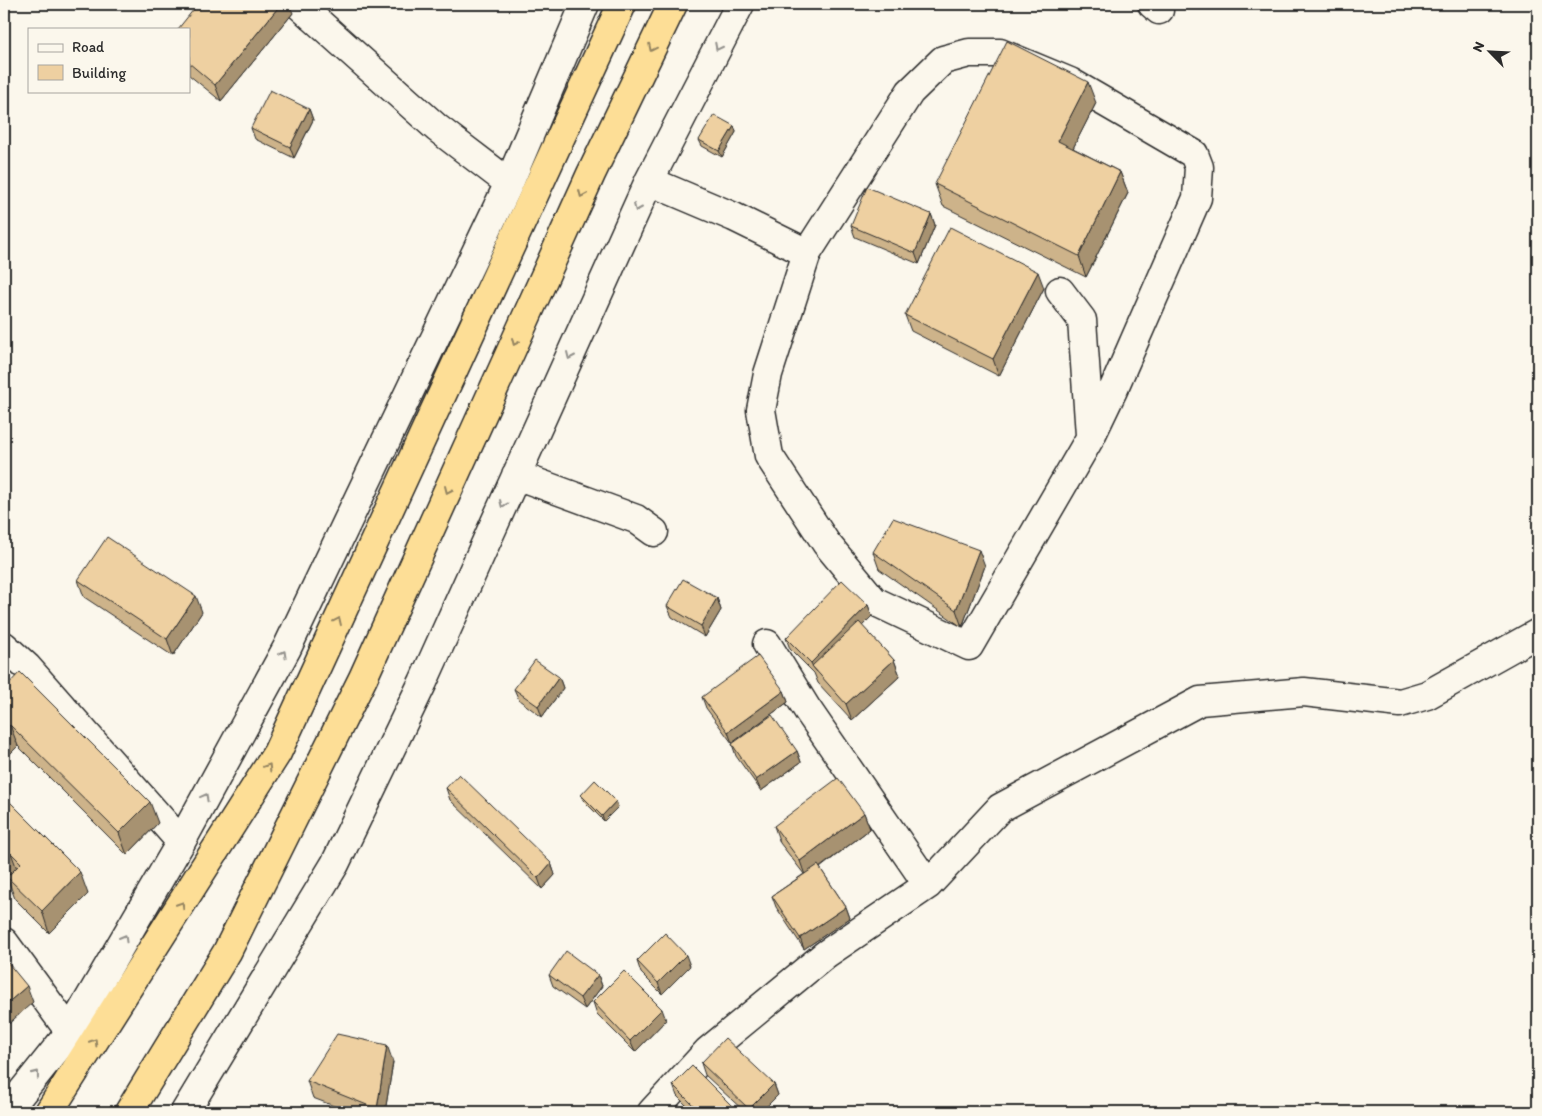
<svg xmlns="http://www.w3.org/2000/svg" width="1542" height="1116" viewBox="0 0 1542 1116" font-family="Itim,sans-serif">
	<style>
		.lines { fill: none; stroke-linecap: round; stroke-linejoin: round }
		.minor-casing { stroke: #2b2b2b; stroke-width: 31 }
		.trunk-casing { stroke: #2b2b2b; stroke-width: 31 }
		.minor { stroke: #fbf7ec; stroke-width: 28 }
		.trunk { stroke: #fdde96; stroke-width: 28 }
		.wall { fill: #cdb38a; stroke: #2b2b2b }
		.shaded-wall { fill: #a79271; stroke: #2b2b2b }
		.building { fill: #eed0a1; stroke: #2b2b2b }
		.oneway { stroke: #93918c }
		.oneway2 { stroke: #948460 }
	</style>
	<rect width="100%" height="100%" fill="#fbf7ec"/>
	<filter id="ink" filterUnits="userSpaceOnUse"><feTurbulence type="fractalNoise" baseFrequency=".02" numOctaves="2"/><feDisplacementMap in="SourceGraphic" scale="10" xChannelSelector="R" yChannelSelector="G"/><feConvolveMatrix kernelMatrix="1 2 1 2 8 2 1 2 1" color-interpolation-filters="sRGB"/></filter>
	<g filter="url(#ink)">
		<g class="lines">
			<defs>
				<path id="minor" d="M298,4L437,128L509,183
					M1152,4L1159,10
					M969,53H1000L1070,82L1194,154L1199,167L1197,198L1113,390L1090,438L969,646L874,601L826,543L769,456L761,410L768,374L807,253L910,92L943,60Z
					M649,181L734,217L807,253
					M1060,291L1082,320L1090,435
					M516,475L636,519L654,532
					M767,644L807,709L928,885
					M4,646L27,667L181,842
					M4,942L70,1032
					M6,1112L70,1032L181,842L287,648L509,183L585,4
					M185,1112L335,864L423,682L649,181L740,4
					M652,1112L708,1051L826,954L928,885L1000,808L1200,701L1304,692L1400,703L1427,695L1538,633"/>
				<path id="trunk" d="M49,1112L277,753L622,4
					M129,1112L227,952L363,678L591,174L673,4"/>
			</defs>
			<use href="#minor" class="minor-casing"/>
			<use href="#trunk" class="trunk-casing"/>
			<use href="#minor" class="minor"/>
			<use href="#trunk" class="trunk"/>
		</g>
		<path class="wall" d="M293,13L221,101L189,75V29Z
			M1096,103L1073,148L1120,172L1128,193L1086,277L943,206L935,184Z
			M309,109L313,120L294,158L255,139L251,128Z
			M734,126L736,132L722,157L702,146L699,140Z
			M931,214L935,225L919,264L855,237L851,226Z
			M1044,288L999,376L911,331L905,315Z
			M873,552L985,566L962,627L879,569Z
			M78,580L202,612L173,656L84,597Z
			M717,598L721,610L705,637L672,617L667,606Z
			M868,605L872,616L862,626L894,660L900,676L852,720L818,683L814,673L790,649L786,638Z
			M559,677L563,688L542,717L519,700L514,689Z
			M4,689L158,823L127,855L18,746L4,760Z
			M784,691L788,702L732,743L706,708L702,697Z
			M732,744L797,751L801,762L761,791L736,756Z
			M446,788L551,863L555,875L542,889L450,800Z
			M581,795L616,801L618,807L604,821L583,800Z
			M4,796L88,894L49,933L15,899L7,877L4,873Z
			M864,813L870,829L820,868L846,907L850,918L804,949L776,907L772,896L804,874L780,843L774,826Z
			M637,961L690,966L662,994L641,973Z
			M549,975H598L602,986L585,1009L553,986Z
			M593,1002L666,1020L635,1052L597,1014Z
			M393,1062L385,1112H350L313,1098L307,1081Z
			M701,1063L774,1084L778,1095L761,1112H745L705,1075Z
			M673,1085L737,1111L738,1112H693L677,1096Z"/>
		<path class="shaded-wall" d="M281,4H289L293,13L221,101L215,85Z
			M1088,82L1096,103L1066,162L1058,141Z
			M309,109L313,120L294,158L290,147Z
			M734,126L736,132L722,157L719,151Z
			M1120,172L1128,193L1086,277L1079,256Z
			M931,214L935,225L919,264L915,253Z
			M1038,272L1044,288L999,376L993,359Z
			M979,550L985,566L962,627L956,610Z
			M196,596L202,612L173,656L167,639Z
			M717,598L721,610L705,637L701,626Z
			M868,605L872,616L817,672L813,667L811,663Z
			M894,660L900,676L852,720L846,704Z
			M559,677L563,688L542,717L538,706Z
			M784,691L788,702L732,743L728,732Z
			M10,725L18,746L4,760V731Z
			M797,751L801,762L761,791L756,780Z
			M616,801L618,807L604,821L602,816Z
			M150,802L158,823L127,855L119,833Z
			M864,813L870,829L806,878L800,861Z
			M11,853L19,874L11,881L4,861V860Z
			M551,863L555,875L542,889L538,878Z
			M80,872L88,894L49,933L42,911Z
			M846,907L850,918L804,949L800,938Z
			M686,955L690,966L662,994L658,983Z
			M598,975L602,986L585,1009L580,998Z
			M27,986L33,1002L4,1028V1006Z
			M662,1009L666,1020L635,1052L630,1041Z
			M387,1045L393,1062L385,1112H379L377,1109Z
			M774,1084L778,1095L761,1112H750L749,1109Z"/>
		<path class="building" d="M198,4H281L215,85L189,63V29H178Z
			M1007,41L1088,82L1058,141L1120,172L1079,256L935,184Z
			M270,90L309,109L290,147L251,128Z
			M714,115L734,126L719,151L699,140Z
			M867,187L931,214L915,253L851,226Z
			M950,227L1038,272L993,359L905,315Z
			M893,518L979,550L956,610L873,552Z
			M107,537L196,596L167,639L78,580Z
			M683,579L717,598L701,626L667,606Z
			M842,580L868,605L811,663L786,638Z
			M859,622L894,660L846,704L812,666Z
			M758,656L784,691L728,732L702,697Z
			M535,660L559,677L538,706L514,689Z
			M20,672L150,802L119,833L10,725L4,731V689Z
			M772,715L797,751L756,780L732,744Z
			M459,774L551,863L538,878L446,788Z
			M838,778L864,813L800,861L774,826Z
			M595,780L616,801L602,816L581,795Z
			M4,796L80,872L42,911L7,877L21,863L11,853L4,860Z
			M818,865L846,907L800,938L772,896Z
			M665,933L686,955L658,983L637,961Z
			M566,951L598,975L580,998L549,975Z
			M4,958L27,986L4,1006Z
			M624,971L662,1009L630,1041L593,1002Z
			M337,1034L387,1045L377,1109L307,1081Z
			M725,1038L774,1084L749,1109L701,1063Z
			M692,1066L737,1111L736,1112H700L673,1085Z"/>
		<defs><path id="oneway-chevron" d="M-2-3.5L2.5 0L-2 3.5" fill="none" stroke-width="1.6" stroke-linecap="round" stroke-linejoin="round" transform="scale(1.25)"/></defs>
		<g class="oneway">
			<use href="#oneway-chevron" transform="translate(718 47) rotate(117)"/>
			<use href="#oneway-chevron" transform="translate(637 208) rotate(114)"/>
			<use href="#oneway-chevron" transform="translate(570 356) rotate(114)"/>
			<use href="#oneway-chevron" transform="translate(503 504) rotate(114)"/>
			<use href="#oneway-chevron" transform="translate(283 654) rotate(-61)"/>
			<use href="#oneway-chevron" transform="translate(205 797) rotate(-61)"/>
			<use href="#oneway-chevron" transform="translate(124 938) rotate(-60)"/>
			<use href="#oneway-chevron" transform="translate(36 1074) rotate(-52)"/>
		</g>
		<g class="oneway2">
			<use href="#oneway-chevron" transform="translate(652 48) rotate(116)"/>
			<use href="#oneway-chevron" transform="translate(582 194) rotate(114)"/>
			<use href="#oneway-chevron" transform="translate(515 342) rotate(114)"/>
			<use href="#oneway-chevron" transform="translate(448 490) rotate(114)"/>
			<use href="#oneway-chevron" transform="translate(338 621) rotate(-65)"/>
			<use href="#oneway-chevron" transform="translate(268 767) rotate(-58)"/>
			<use href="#oneway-chevron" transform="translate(181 905) rotate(-58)"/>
			<use href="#oneway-chevron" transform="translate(94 1042) rotate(-58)"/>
		</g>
	</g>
	<rect width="1542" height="1116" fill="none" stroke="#fbf7ec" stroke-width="20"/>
	<rect x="10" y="10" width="1522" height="1096" fill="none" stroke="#2b2b2b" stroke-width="2" filter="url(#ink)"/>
	<rect x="28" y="28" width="162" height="65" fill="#fbf7ec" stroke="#a8a59f"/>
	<rect x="38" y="44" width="25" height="8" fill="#fbf7ec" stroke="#a8a59f"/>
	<text x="72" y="52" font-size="15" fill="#2b2b2b">Road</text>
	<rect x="38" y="65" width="25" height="15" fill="#eed0a1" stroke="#a8a59f"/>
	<text x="72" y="78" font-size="15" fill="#2b2b2b">Building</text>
	<g transform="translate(1490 52) rotate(294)" stroke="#fbf7ec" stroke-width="4" paint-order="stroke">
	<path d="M0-4L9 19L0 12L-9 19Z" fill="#2b2b2b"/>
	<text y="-8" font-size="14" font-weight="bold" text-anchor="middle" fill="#2b2b2b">N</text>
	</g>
</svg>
